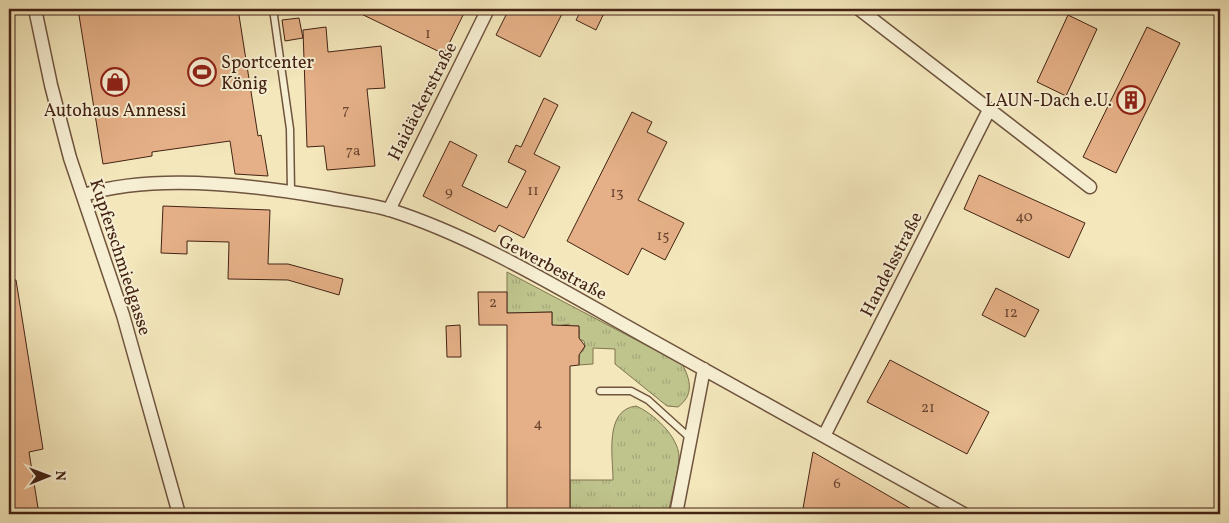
<svg xmlns="http://www.w3.org/2000/svg" width="1229" height="523" viewBox="0 0 1229 523" font-family="Vollkorn,serif">
	<style>
		.grass { fill: url(#grass-tufts); stroke: #817450 }
		.building { fill: #e5b087; stroke: #432314 }
		.lines { fill: none; stroke-linecap: round; stroke-linejoin: round }
		.lane-casing { stroke: #6f543e; stroke-width: 9 }
		.street-casing { stroke: #6f543e; stroke-width: 15 }
		.lane { stroke: #f7efd3; stroke-width: 6 }
		.street { stroke: #f7efd3; stroke-width: 12 }
		.labels { text-anchor: middle; stroke-width: 4; stroke-linejoin: round; paint-order: stroke }
		.number-label { font-size: 15px; fill: #6c4631 }
		.poi-label { font-size: 18px; fill: #432314; stroke: #f7efd3; text-anchor: start }
		.street-label { font-size: 18px; fill: #432314; stroke: #f7efd3 }
	</style>
	<defs>
		<pattern id="grass-tufts" width="24" height="20" patternUnits="userSpaceOnUse" patternTransform="scale(1.25)"><rect width="24" height="20" fill="#bfc48d"/><path d="M3 7l-1-3M5 7V3M7 7l1-3M15 17l-1-3M17 17v-4M19 17l1-3" fill="none" stroke="#a5a879"/></pattern>
	</defs>
	<rect width="100%" height="100%" fill="#f3e7bb"/>
	<filter id="stains"><feTurbulence type="fractalNoise" baseFrequency=".004" numOctaves="4"/><feColorMatrix values="0 0 0 0 .2 0 0 0 0 .09 0 0 0 0 .02 0 0 0 .5 -.17"/></filter>
	<radialGradient id="worn" r=".72"><stop offset=".6" stop-color="#630" stop-opacity="0"/><stop offset="1" stop-color="#630" stop-opacity=".3"/></radialGradient>
	<path class="grass" d="M507,272L682,364C691,380 694,395 678,407L667,406L615,364V349L593,348V364L579,365V353L583,351L585,346L584,341L579,339V326H570L569,324L552,327V312L507,313Z
		M636,406C653,413 678,436 679,456C679,472 671,497 668,514H570V480H613C613,456 604,410 636,406Z"/>
	<path class="building" d="M78,9H238L258,136L261,135L268,176L235,174L230,141L152,152V156L103,164Z
		M351,9H466L444,54Z
		M509,9H552L562,14L540,57L496,35Z
		M582,9H606L596,30L576,20Z
		M1068,15L1097,29L1066,96L1037,82Z
		M299,18L303,38L285,41L282,20Z
		M326,27L328,52L381,46L385,88L367,89L375,166L327,170L324,146L307,147L303,30Z
		M1147,27L1180,43L1116,173L1083,157Z
		M544,98L558,105L534,154L560,167L524,238L499,225L495,232L423,196L450,141L477,155L462,186L507,208L526,171L508,162L516,145L521,147Z
		M632,112L652,122L647,132L667,142L638,200L684,223L665,260L642,248L628,275L567,241Z
		M979,175L1085,223L1069,258L964,209Z
		M163,206L270,210L268,264H288L343,279L339,295L288,280L228,279L229,242L187,241V254L161,253Z
		M9,280H16L43,449L29,452L39,514H9Z
		M996,288L1039,310L1025,337L982,315Z
		M478,292H507V313L552,312V325L579,326V338L585,346L579,355V365L570,366V514H507V325H479Z
		M460,325L461,357H447L446,326Z
		M890,360L989,412L967,454L867,402Z
		M813,452L920,514H802Z"/>
	<g class="lines">
		<defs>
			<path id="lane" d="M273,9L290,129L291,192
				M600,391H631L648,400L690,438"/>
			<path id="street" d="M35,9L51,85L70,158L123,315L179,514
				M859,9L1090,187
				M84,195C153,173 253,185 323,197C345,201 368,204 390,210C476,237 565,292 644,336C751,395 858,454 964,514
				M389,210L488,9
				M825,434L989,110
				M676,514L704,369"/>
		</defs>
		<use href="#lane" class="lane-casing"/>
		<use href="#street" class="street-casing"/>
		<use href="#lane" class="lane"/>
		<use href="#street" class="street"/>
	</g>
	<defs>
		<symbol id="stadium-ring" viewBox="-11 -11 22 22"><circle r="9.5" fill="#f7efd3" stroke="#8f2418" stroke-width="1.5"/><path d="M0-5a6.5 5 0 1 0 0 10a6.5 5 0 1 0 0-10ZM-3.5-1.8h7v3.6h-7Z" fill="#8f2418"/></symbol>
		<symbol id="shop-ring" viewBox="-11 -11 22 22"><circle r="9.5" fill="#f7efd3" stroke="#8f2418" stroke-width="1.5"/><path d="M-5-2.5h2.3a2.7 3.5 0 0 1 5.4 0H5L5.5 6h-11ZM-1.5-2.5h3a1.5 2.3 0 0 0-3 0Z" fill="#8f2418"/></symbol>
		<symbol id="building-ring" viewBox="-11 -11 22 22"><circle r="9.5" fill="#f7efd3" stroke="#8f2418" stroke-width="1.5"/><path d="M-4-6H4V6H1V3H-1V6H-4ZM-2.5-4.3h1.7v1.8h-1.7ZM.8-4.3h1.7v1.8H.8ZM-2.5-1h1.7V.8h-1.7ZM.8-1h1.7V.8H.8Z" fill="#8f2418"/></symbol>
	</defs>
	<g fill-rule="evenodd">
		<use href="#stadium-ring" x="186" y="56" width="32" height="32"/>
		<use href="#shop-ring" x="99" y="66" width="32" height="32"/>
		<use href="#building-ring" x="1115" y="84" width="32" height="32"/>
	</g>
	<g class="labels">
		<g class="number-label">
			<text x="428" y="38">1</text>
			<text x="346" y="114">7</text>
			<text x="353" y="155">7a</text>
			<text x="533" y="195">11</text>
			<text x="449" y="196">9</text>
			<text x="617" y="197">13</text>
			<text x="1024" y="221">40</text>
			<text x="663" y="240">15</text>
			<text x="493" y="307">2</text>
			<text x="1011" y="317">12</text>
			<text x="928" y="412">21</text>
			<text x="538" y="428">4</text>
			<text x="837" y="488">6</text>
		</g>
		<g class="poi-label">
			<text x="221" y="68">Sportcenter<tspan x="221" dy="21">König</tspan></text>
			<text x="1112" y="106" text-anchor="end">LAUN-Dach e.U.</text>
			<text x="115" y="116" text-anchor="middle">Autohaus Annessi</text>
		</g>
		<g class="street-label">
			<text transform="translate(422 101) rotate(-63)" y="6">Haidäckerstraße</text>
			<text transform="translate(121 257) rotate(72)" y="6">Kupferschmiedgasse</text>
			<text transform="translate(891 264) rotate(-63)" y="6">Handelsstraße</text>
			<text transform="translate(553 267) rotate(28)" y="6">Gewerbestraße</text>
		</g>
	</g>
	<rect width="1229" height="523" fill="none" stroke="#f3e7bb" stroke-width="30"/>
	<rect x="10" y="10" width="1209" height="503" fill="none" stroke="#432314" stroke-width="2.5"/>
	<rect x="15" y="15" width="1199" height="493" fill="none" stroke="#432314"/>
	<g transform="translate(48 476) rotate(89)" stroke="#f7efd3" stroke-width="4" paint-order="stroke">
	<path d="M0-4L9 19L0 12L-9 19Z" fill="#432314"/>
	<text y="-8" font-size="14" font-weight="bold" text-anchor="middle" fill="#432314">N</text>
	</g>
	<rect width="100%" height="100%" filter="url(#stains)"/>
	<rect width="100%" height="100%" fill="url(#worn)"/>
</svg>
